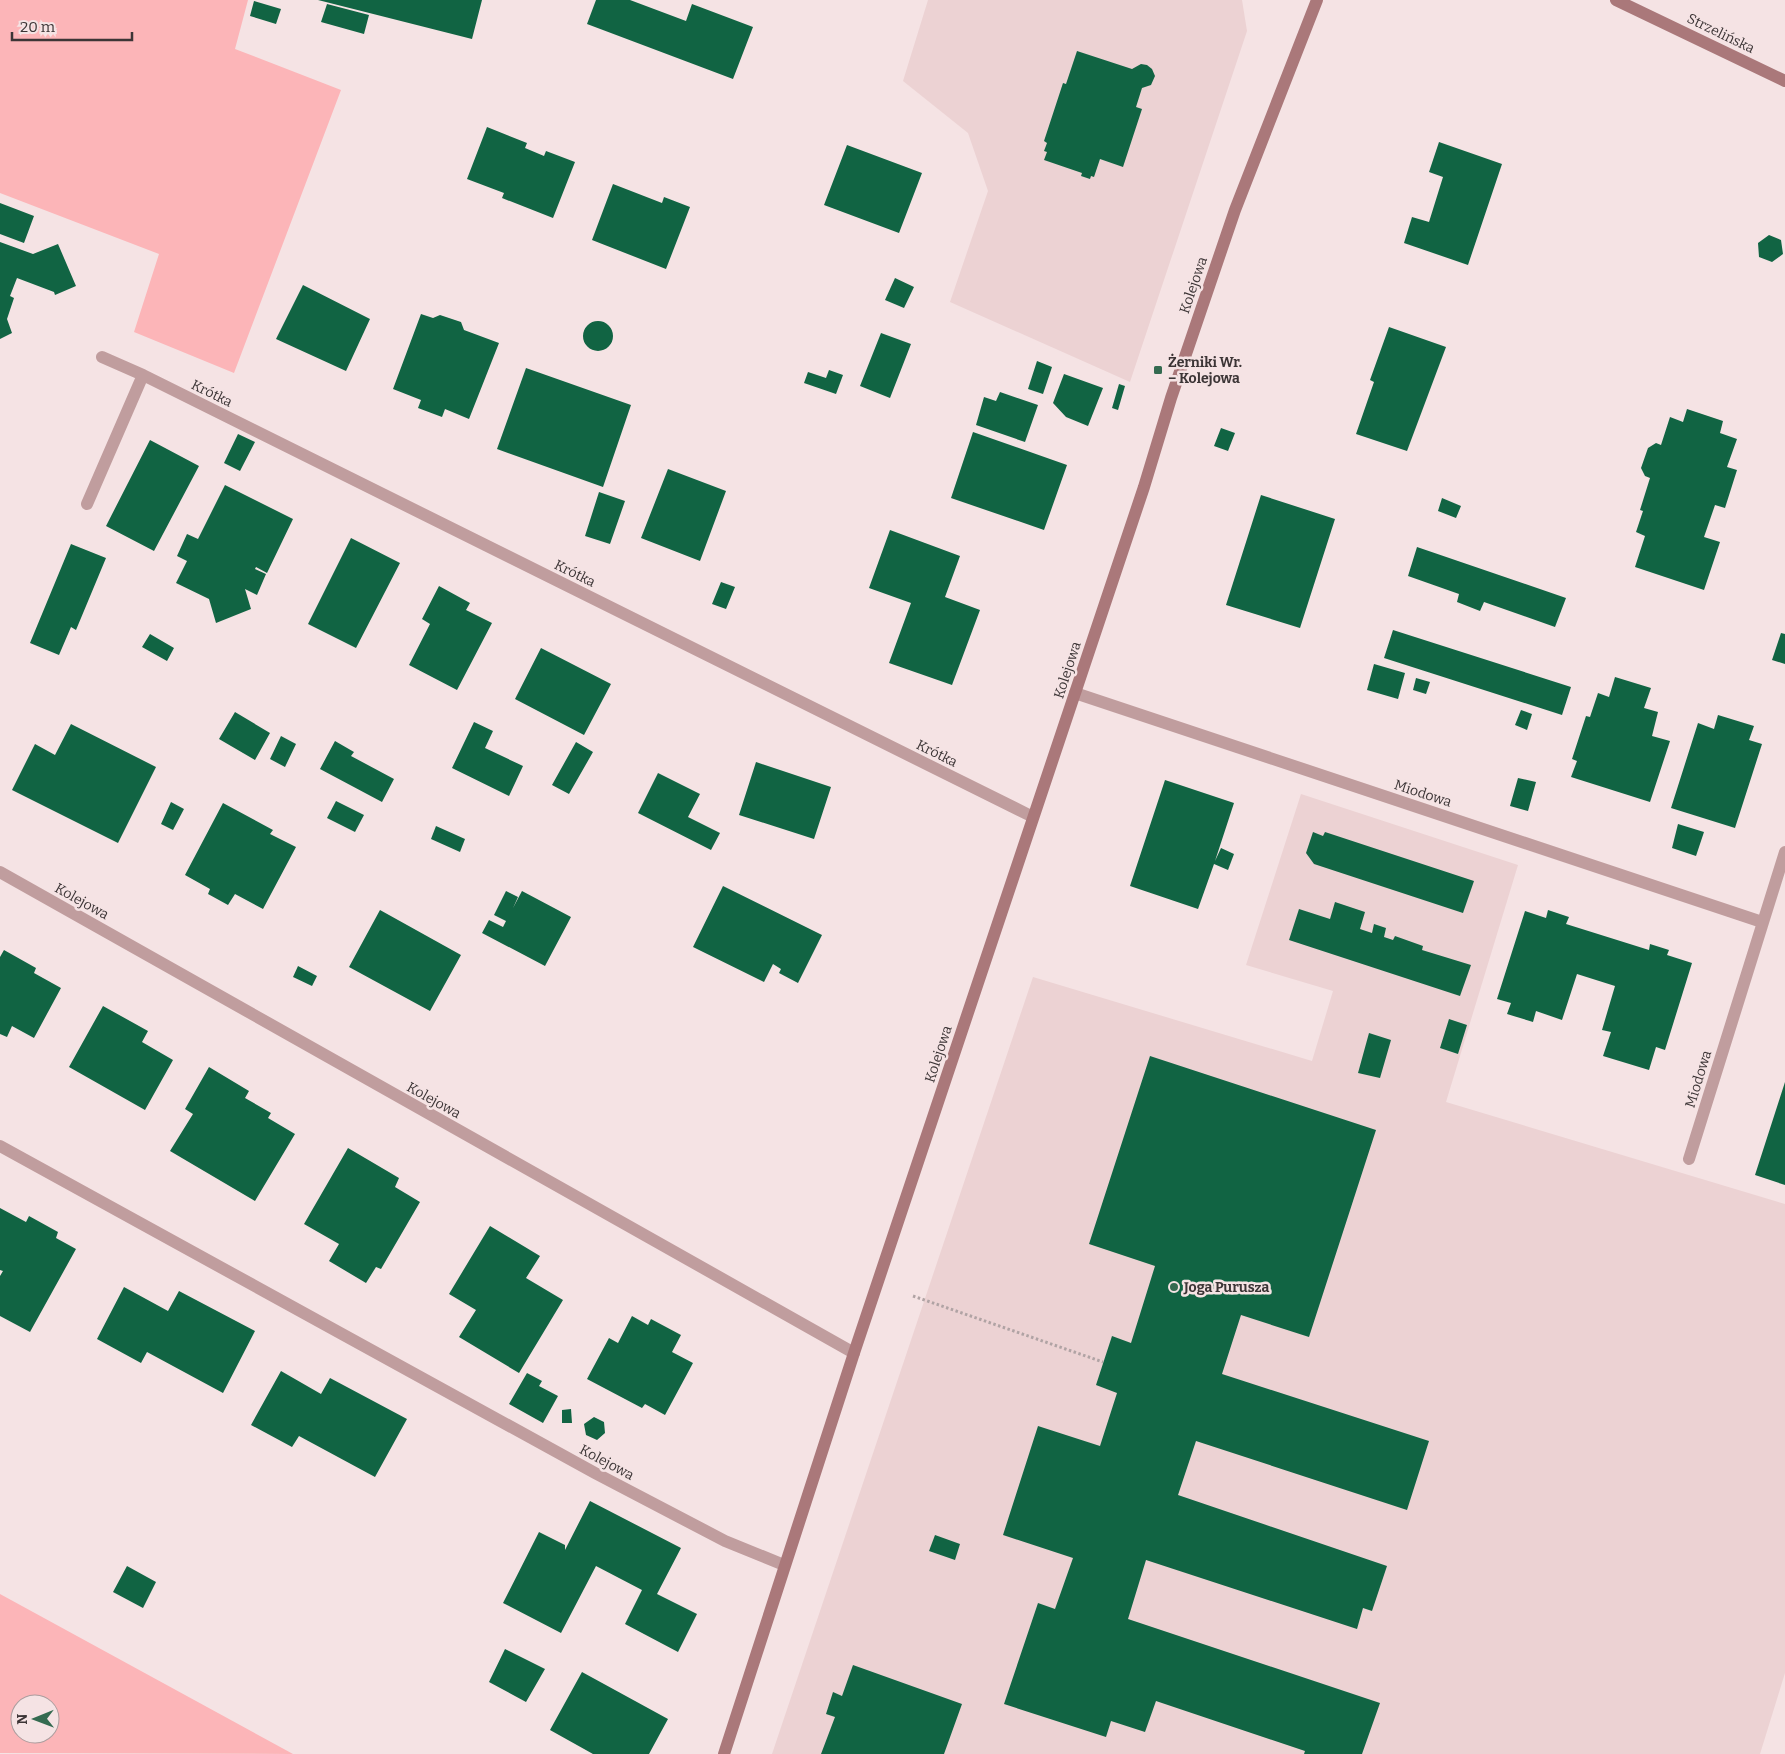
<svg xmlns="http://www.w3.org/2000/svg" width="1785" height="1754" viewBox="0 0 1785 1754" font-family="Bitter,serif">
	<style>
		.built { fill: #ecd2d3 }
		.green { fill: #fcb5b8; fill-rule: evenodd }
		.building { fill: #116443 }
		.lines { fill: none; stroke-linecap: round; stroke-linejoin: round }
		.path { stroke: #b0a3a4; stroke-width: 3; stroke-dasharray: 2.5 2.5; stroke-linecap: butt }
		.street { stroke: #c09d9e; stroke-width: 12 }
		.secondary { stroke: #aa787a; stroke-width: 12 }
		.poi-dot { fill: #346a50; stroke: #f5e3e4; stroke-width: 2 }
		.labels { text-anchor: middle; stroke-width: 5; stroke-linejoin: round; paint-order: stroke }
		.street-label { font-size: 14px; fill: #3c3536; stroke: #f5e3e4 }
		.poi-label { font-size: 14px; font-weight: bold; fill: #3c3536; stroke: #f5e3e4; text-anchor: start }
	</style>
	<rect width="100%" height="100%" fill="#f5e3e4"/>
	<path class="built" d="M928,0H1242L1247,31L1130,382L950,302L988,191L968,133L903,81Z
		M1301,794L1518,865L1446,1102L1785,1204V1673L1760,1754H772L1033,977L1312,1061L1333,991L1246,965Z"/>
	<path class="green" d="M0,0H248L235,49L341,90L234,373L134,332L159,254L0,193Z
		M0,1594L293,1754L0,1753ZM20,1704H50V1734H20Z"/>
	<path class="building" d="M318,0H482L472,39Z
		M596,0H630L686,21L692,4L753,27L733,79L587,24Z
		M254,1L281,9L276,24L250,16Z
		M327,4L369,15L364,34L321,22Z
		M1077,51L1132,69L1141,64L1147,65L1152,69L1155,76L1151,85L1142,88L1136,107L1142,109L1123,167L1100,159L1094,177L1091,176L1090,179L1081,176L1082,173L1044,160L1047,152L1044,151L1047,143L1044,141L1063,83L1066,84Z
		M487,127L527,143L525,148L544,156L546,151L575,162L553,218L502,198L504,193L467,179Z
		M1439,142L1502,164L1468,265L1404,243L1412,217L1429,222L1443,177L1429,172Z
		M847,145L922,173L899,233L824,205Z
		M613,184L662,203L664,197L690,207L666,269L592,240Z
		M0,203L34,216L24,243L0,234Z
		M1769,235L1781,240L1783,254L1772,262L1759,257L1758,243Z
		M0,242L33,254L58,244L76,286L55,295L54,292L17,278L10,296L14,298L7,319L12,333L0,339Z
		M895,278L914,287L904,308L885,300Z
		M303,285L370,319L346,371L276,339Z
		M421,314L433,318L440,315L461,322L464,330L499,343L469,419L445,409L442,417L418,408L421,400L393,389Z
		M583 336a15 15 0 1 1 30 0a15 15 0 1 1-30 0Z
		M1389,327L1446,347L1407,451L1356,434L1374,382L1370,380Z
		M881,333L911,344L890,398L860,386Z
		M1037,361L1052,367L1043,394L1028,389Z
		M526,368L631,405L603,487L497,449Z
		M829,370L843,375L836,394L804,383L808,372L826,378Z
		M1064,374L1103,388L1088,426L1066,417L1053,403Z
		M1119,384L1125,386L1118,410L1112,408Z
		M1000,392L1038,405L1025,442L976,425L984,397L996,401Z
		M1687,409L1723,421L1720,433L1737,439L1727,467L1737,470L1725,508L1715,505L1704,537L1720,542L1704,590L1635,567L1645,536L1636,532L1643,511L1640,510L1650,478L1645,476L1641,468L1648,448L1656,443L1661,445L1670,417L1683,422Z
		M1221,428L1235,433L1228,451L1214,446Z
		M973,432L1067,465L1044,530L951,498Z
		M238,434L255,442L240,471L224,463Z
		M150,440L199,466L154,551L106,526Z
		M668,469L726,491L700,561L641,538Z
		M225,485L293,519L267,573L256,567L255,569L266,574L257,595L245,589L251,609L216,623L209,599L176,583L187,561L177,556L187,534L198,539Z
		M599,492L625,501L610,544L585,536Z
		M1261,495L1335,519L1300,628L1226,605Z
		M1442,498L1461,506L1456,518L1438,511Z
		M890,530L960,556L945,597L980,610L952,685L889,663L911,603L869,588Z
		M351,538L400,563L356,648L308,624Z
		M71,544L106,558L76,630L71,627L59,655L30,643Z
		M1417,547L1566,598L1555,627L1484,602L1480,611L1457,602L1459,594L1408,576Z
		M721,582L735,587L726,609L712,604Z
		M439,586L470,603L466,610L492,623L457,690L409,665L430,624L422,619Z
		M1393,630L1571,687L1562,715L1384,658Z
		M1781,633L1785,634V664L1772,660Z
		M150,634L174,648L167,661L142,647Z
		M541,648L611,684L584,735L515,699Z
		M1374,664L1405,673L1398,699L1367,690Z
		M1615,677L1651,688L1644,708L1658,712L1652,736L1670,741L1650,802L1571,777L1577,761L1572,759L1586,716L1590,717L1598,693L1609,697Z
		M1416,678L1430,682L1426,694L1413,690Z
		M1521,710L1532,714L1527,730L1515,725Z
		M235,712L270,733L255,760L219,739Z
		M1718,715L1754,726L1749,740L1762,744L1735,828L1671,808L1698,723L1714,729Z
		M474,722L493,731L485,748L523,766L509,796L452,768Z
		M71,724L156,767L118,843L12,790L35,744L55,755Z
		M281,736L296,744L285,767L270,759Z
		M335,741L354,752L351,756L394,779L382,802L320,769Z
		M576,742L593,752L569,794L552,785Z
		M756,762L831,787L814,839L739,815Z
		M658,773L700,794L688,817L720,833L711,850L638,813Z
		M1518,778L1536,782L1528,811L1510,806Z
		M1165,780L1234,803L1215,861L1221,848L1234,854L1228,870L1214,864L1198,909L1130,886Z
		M336,801L364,815L355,832L327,818Z
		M171,802L184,809L173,830L161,824Z
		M223,803L273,830L270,834L296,847L263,909L235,894L228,905L208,894L210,889L185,875Z
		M1678,824L1704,832L1696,856L1672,848Z
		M436,826L465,839L460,852L431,839Z
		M1313,832L1323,836L1325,832L1474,881L1463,913L1314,864L1306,853Z
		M723,886L822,935L798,983L779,973L781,969L773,964L764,982L693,947Z
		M506,891L518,897L513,908L522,891L571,917L545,966L482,933L489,920L503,927L506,921L494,915Z
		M1335,902L1365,912L1360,929L1372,933L1374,924L1386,928L1384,937L1393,940L1395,936L1423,946L1422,950L1471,965L1460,996L1289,940L1299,909L1330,919Z
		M380,910L461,955L430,1011L349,967Z
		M1548,910L1569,917L1566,924L1649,950L1650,944L1669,950L1667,955L1692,963L1665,1050L1656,1047L1649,1070L1603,1056L1611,1032L1602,1030L1615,986L1577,974L1562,1020L1536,1011L1533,1022L1507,1014L1511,1003L1497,999L1525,911L1546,918Z
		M4,950L36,968L34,973L61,988L34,1038L12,1026L7,1037L0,1034V957Z
		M298,966L317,976L312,986L293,977Z
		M103,1006L148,1031L142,1042L173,1060L145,1110L69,1067Z
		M1449,1019L1467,1025L1458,1054L1440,1048Z
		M1369,1033L1391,1040L1380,1078L1358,1073Z
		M1150,1056L1376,1130L1309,1337L1241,1315L1222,1374L1429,1441L1407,1510L1196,1441L1178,1495L1387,1566L1372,1611L1363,1608L1357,1629L1146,1560L1128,1619L1380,1703L1362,1754H1304L1305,1751L1156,1701L1145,1732L1111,1721L1106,1737L1004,1704L1038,1603L1055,1609L1073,1558L1003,1535L1038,1426L1100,1446L1117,1393L1096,1385L1112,1336L1131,1343L1155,1266L1089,1244Z
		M209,1067L249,1091L245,1098L271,1113L268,1118L295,1134L255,1201L170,1151L193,1114L185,1109Z
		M1785,1082V1185L1755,1175Z
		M348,1148L399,1178L395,1187L420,1202L381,1269L376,1267L366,1283L329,1261L339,1244L304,1224Z
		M0,1208L26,1222L29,1216L58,1232L56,1238L76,1249L30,1332L0,1316V1276L3,1271L0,1270Z
		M490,1226L540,1256L526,1278L563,1300L519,1373L459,1337L476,1310L449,1294Z
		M124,1287L168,1311L179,1291L255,1331L223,1393L147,1352L141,1363L97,1339Z
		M632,1316L648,1325L651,1319L681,1335L672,1352L693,1363L665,1415L645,1404L642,1408L587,1379L609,1338L618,1343Z
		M281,1371L321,1394L330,1378L407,1419L375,1477L299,1436L292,1447L251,1425Z
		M527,1373L542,1381L539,1386L558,1396L543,1423L509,1404Z
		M571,1409L572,1423H562V1410Z
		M594,1417L604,1422L605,1433L597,1440L586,1435L584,1424Z
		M590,1501L681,1548L657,1594L697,1614L678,1652L625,1624L642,1590L596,1566L561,1633L503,1603L539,1532L565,1545V1550Z
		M935,1535L960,1544L955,1560L929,1551Z
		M127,1566L156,1582L143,1608L113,1592Z
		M505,1649L545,1669L526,1702L489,1682Z
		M853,1665L962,1704L944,1754H821L835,1717L826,1714L833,1692L842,1696Z
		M582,1672L668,1719L649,1754H593L550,1730Z"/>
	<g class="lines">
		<path class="path" d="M913,1296L1103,1362"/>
		<path class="street" d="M102,357L143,375L1033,817
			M87,504L143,375
			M1075,693L1762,922
			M0,872L854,1353
			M0,1146L595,1473L725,1541L784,1565
			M1689,1159L1785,852"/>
		<path class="secondary" d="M1616,0L1785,81
			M724,1754L854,1353L1144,487L1171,398L1235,210L1317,0"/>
	</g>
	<g class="poi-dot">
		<rect x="1153" y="365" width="10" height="10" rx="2.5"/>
		<circle cx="1174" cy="1287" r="5"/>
	</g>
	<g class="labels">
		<g class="street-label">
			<text transform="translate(1721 33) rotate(26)" y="5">Strzelińska</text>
			<text transform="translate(1193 285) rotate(-71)" y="5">Kolejowa</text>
			<text transform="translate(212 393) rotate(26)" y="5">Krótka</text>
			<text transform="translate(575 573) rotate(26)" y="5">Krótka</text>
			<text transform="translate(1067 670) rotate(-72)" y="5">Kolejowa</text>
			<text transform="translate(937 753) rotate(26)" y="5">Krótka</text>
			<text transform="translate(1423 793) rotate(18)" y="5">Miodowa</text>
			<text transform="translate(82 901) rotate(29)" y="5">Kolejowa</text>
			<text transform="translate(938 1054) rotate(-72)" y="5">Kolejowa</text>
			<text transform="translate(1698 1079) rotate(-73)" y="5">Miodowa</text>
			<text transform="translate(434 1100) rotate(29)" y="5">Kolejowa</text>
			<text transform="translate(607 1462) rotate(28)" y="5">Kolejowa</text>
		</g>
		<g class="poi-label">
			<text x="1168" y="367">Żerniki Wr.<tspan x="1168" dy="16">– Kolejowa</tspan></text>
			<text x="1184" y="1292">Joga Purusza</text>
		</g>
	</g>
	<g transform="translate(35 1719) rotate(269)"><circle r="24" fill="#f5e3e4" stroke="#ab9d9e"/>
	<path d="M0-4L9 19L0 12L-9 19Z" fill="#346a50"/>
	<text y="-8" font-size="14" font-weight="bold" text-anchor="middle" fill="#3c3536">N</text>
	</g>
	<path d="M12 32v8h120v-8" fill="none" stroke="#3c3536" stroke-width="2.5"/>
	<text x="20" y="32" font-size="15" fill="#3c3536" stroke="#f5e3e4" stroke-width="4" paint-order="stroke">20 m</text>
</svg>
